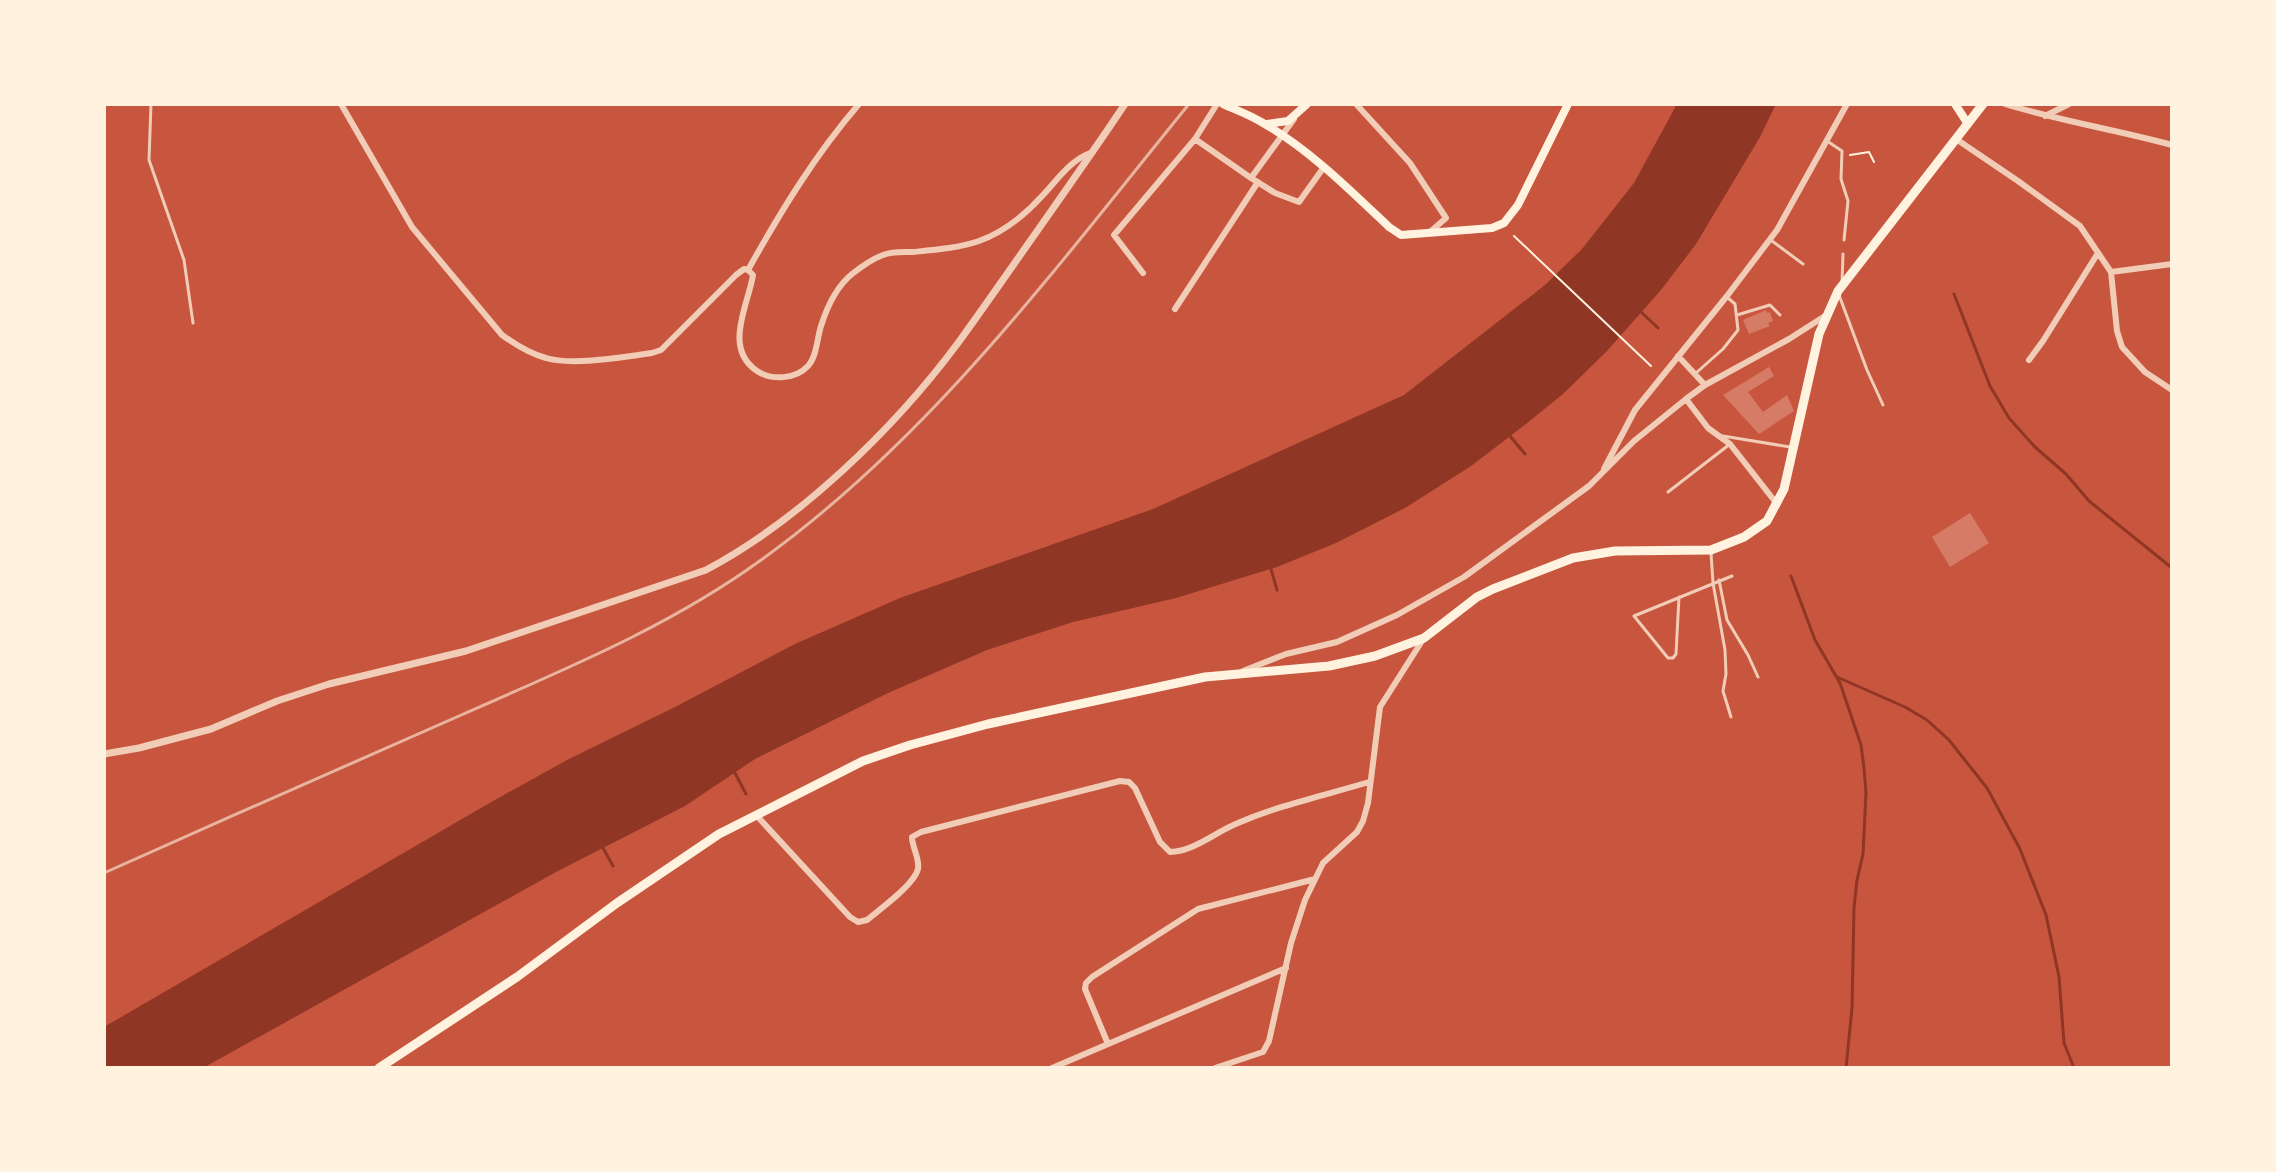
<svg xmlns="http://www.w3.org/2000/svg" width="2276" height="1172" viewBox="0 0 2276 1172" font-family="'DM Sans',sans-serif">
	<style>
		.water { fill: #8f3625 }
		.lines { fill: none; stroke-linecap: round; stroke-linejoin: round }
		.stream { stroke: #8f3625; stroke-width: 3 }
		.building { fill: #d67c66 }
		.path { stroke: #fff3e0; stroke-width: 2 }
		.service { stroke: #f1ccb7; stroke-width: 3 }
		.minor { stroke: #f1ccb7; stroke-width: 6 }
		.tertiary { stroke: #f1ccb7; stroke-width: 7 }
		.secondary { stroke: #fff3e0; stroke-width: 8 }
		.primary { stroke: #fff3e0; stroke-width: 9 }
		.rail { stroke: #e9b49f; stroke-width: 3 }
	</style>
	<rect width="100%" height="100%" fill="#c8553d"/>
	<path class="water" d="M1677,104H1776L1760,137L1696,244L1661,290L1607,351L1563,394L1522,427L1471,466L1405,508L1336,543L1277,567L1176,598L1073,622L987,650L888,693L755,759L685,806L556,872L203,1068H104V1027L493,801L567,760L675,707L795,644L900,598L1153,509L1404,395L1545,285L1582,249L1634,183Z"/>
	<g class="lines">
		<path class="stream" d="M1954,294L1990,386L2009,418L2035,447L2066,474L2089,501L2172,568
			M1641,312L1658,328
			M1510,436L1525,454
			M1271,569L1277,590
			M1791,576L1815,640L1840,683L1861,745L1864,768L1866,793L1863,854L1857,880L1854,908L1852,1008L1846,1068
			M1837,677L1905,707L1927,720L1949,740L1987,788L2020,849L2046,915L2059,977L2064,1043L2074,1068
			M735,773L746,794
			M603,848L613,866"/>
	</g>
	<path class="building" d="M1766,310L1767,313L1770,312L1773,321L1768,323L1770,326L1749,334L1743,320Z
		M1769,367L1774,376L1748,392L1763,412L1787,395L1794,411L1759,434L1723,395Z
		M1970,513L1989,543L1950,567L1932,537Z"/>
	<g class="lines">
		<path class="path" d="M1850,155L1869,152L1874,162
			M1514,236L1651,366"/>
		<path class="service" d="M151,104L149,160L184,260L193,323
			M1827,141L1842,151L1841,179L1848,201L1844,240
			M1772,241L1803,264
			M1842,282L1843,254
			M1839,295L1867,370L1883,405
			M1737,315L1770,305L1780,315
			M1696,373L1723,349L1738,330L1735,304L1728,298
			M1723,436L1790,447
			M1668,492L1730,444
			M1711,553L1713,583L1725,650L1726,674L1723,691L1731,717
			M1719,580L1727,620L1748,655L1758,677
			M1679,597L1676,654L1673,658H1668L1634,616L1732,576"/>
		<path class="minor" d="M341,104L412,227L502,335C516,345 530,354 546,358C572,366 624,357 652,353L661,350L736,275L744,269L748,270
			M859,104C815,155 781,211 748,270L753,275C748,306 723,348 757,371C772,381 796,379 808,366C817,356 817,338 821,326C827,307 836,287 852,274C861,267 872,259 883,255C892,251 903,252 913,252C934,250 959,248 979,241C1004,232 1025,215 1043,195C1058,179 1071,159 1093,152
			M1356,104L1410,163L1446,218L1430,232
			M2005,104C2060,121 2117,130 2172,145
			M2045,116L2069,104
			M1294,119L1251,178L1275,193L1299,202L1324,167
			M1195,139L1251,178
			M1956,139L2018,181L2080,226L2111,272L2117,331L2122,347L2145,372L2172,390
			M2111,272L2172,264
			M1143,273L1114,235L1195,139L1217,104
			M1175,309L1258,182
			M1678,356L1705,385
			M2029,360L2043,341L2098,253
			M1686,399L1708,428L1730,444L1777,504
			M1604,469L1635,410L1727,296L1777,230L1847,104
			M1243,671L1286,654L1337,642L1397,615L1464,577L1589,486L1634,441L1686,399L1705,385L1789,339L1825,316
			M756,815L850,917L858,922L867,920C880,909 914,885 918,869C920,859 912,847 912,837L921,832L1120,781L1129,782L1135,788L1160,842L1170,852C1195,851 1215,832 1238,823C1280,805 1326,795 1369,782
			M1108,1044L1085,989L1086,983L1092,977L1198,909L1315,879
			M1052,1068L1286,968
			M1215,1068L1263,1052L1269,1041L1291,943L1305,900L1323,863L1357,832L1363,821L1368,803L1380,707L1422,641"/>
		<path class="tertiary" d="M104,754L139,748L211,729L277,701L329,684L466,651L706,570C800,520 894,429 958,343C979,314 1000,284 1021,254C1056,204 1091,155 1125,104"/>
		<path class="secondary" d="M1223,104C1236,110 1250,115 1263,123C1310,150 1350,190 1389,227L1401,235L1492,228L1504,223L1518,205L1568,104
			M1955,104L1968,124
			M1267,124L1288,121L1307,104"/>
		<path class="primary" d="M379,1068L517,977L617,903L719,834L863,761L910,745L988,724L1205,677L1329,666L1375,656L1424,638L1477,597L1493,589L1573,558L1615,551L1711,550L1744,537L1767,521L1784,489L1819,334L1838,291L1983,104"/>
		<path class="rail" d="M104,873C222,820 341,768 459,716C563,670 669,627 761,560C931,438 1058,265 1189,104"/>
	</g>
	<rect width="2276" height="1172" fill="none" stroke="#fff3e0" stroke-width="212"/>
</svg>
